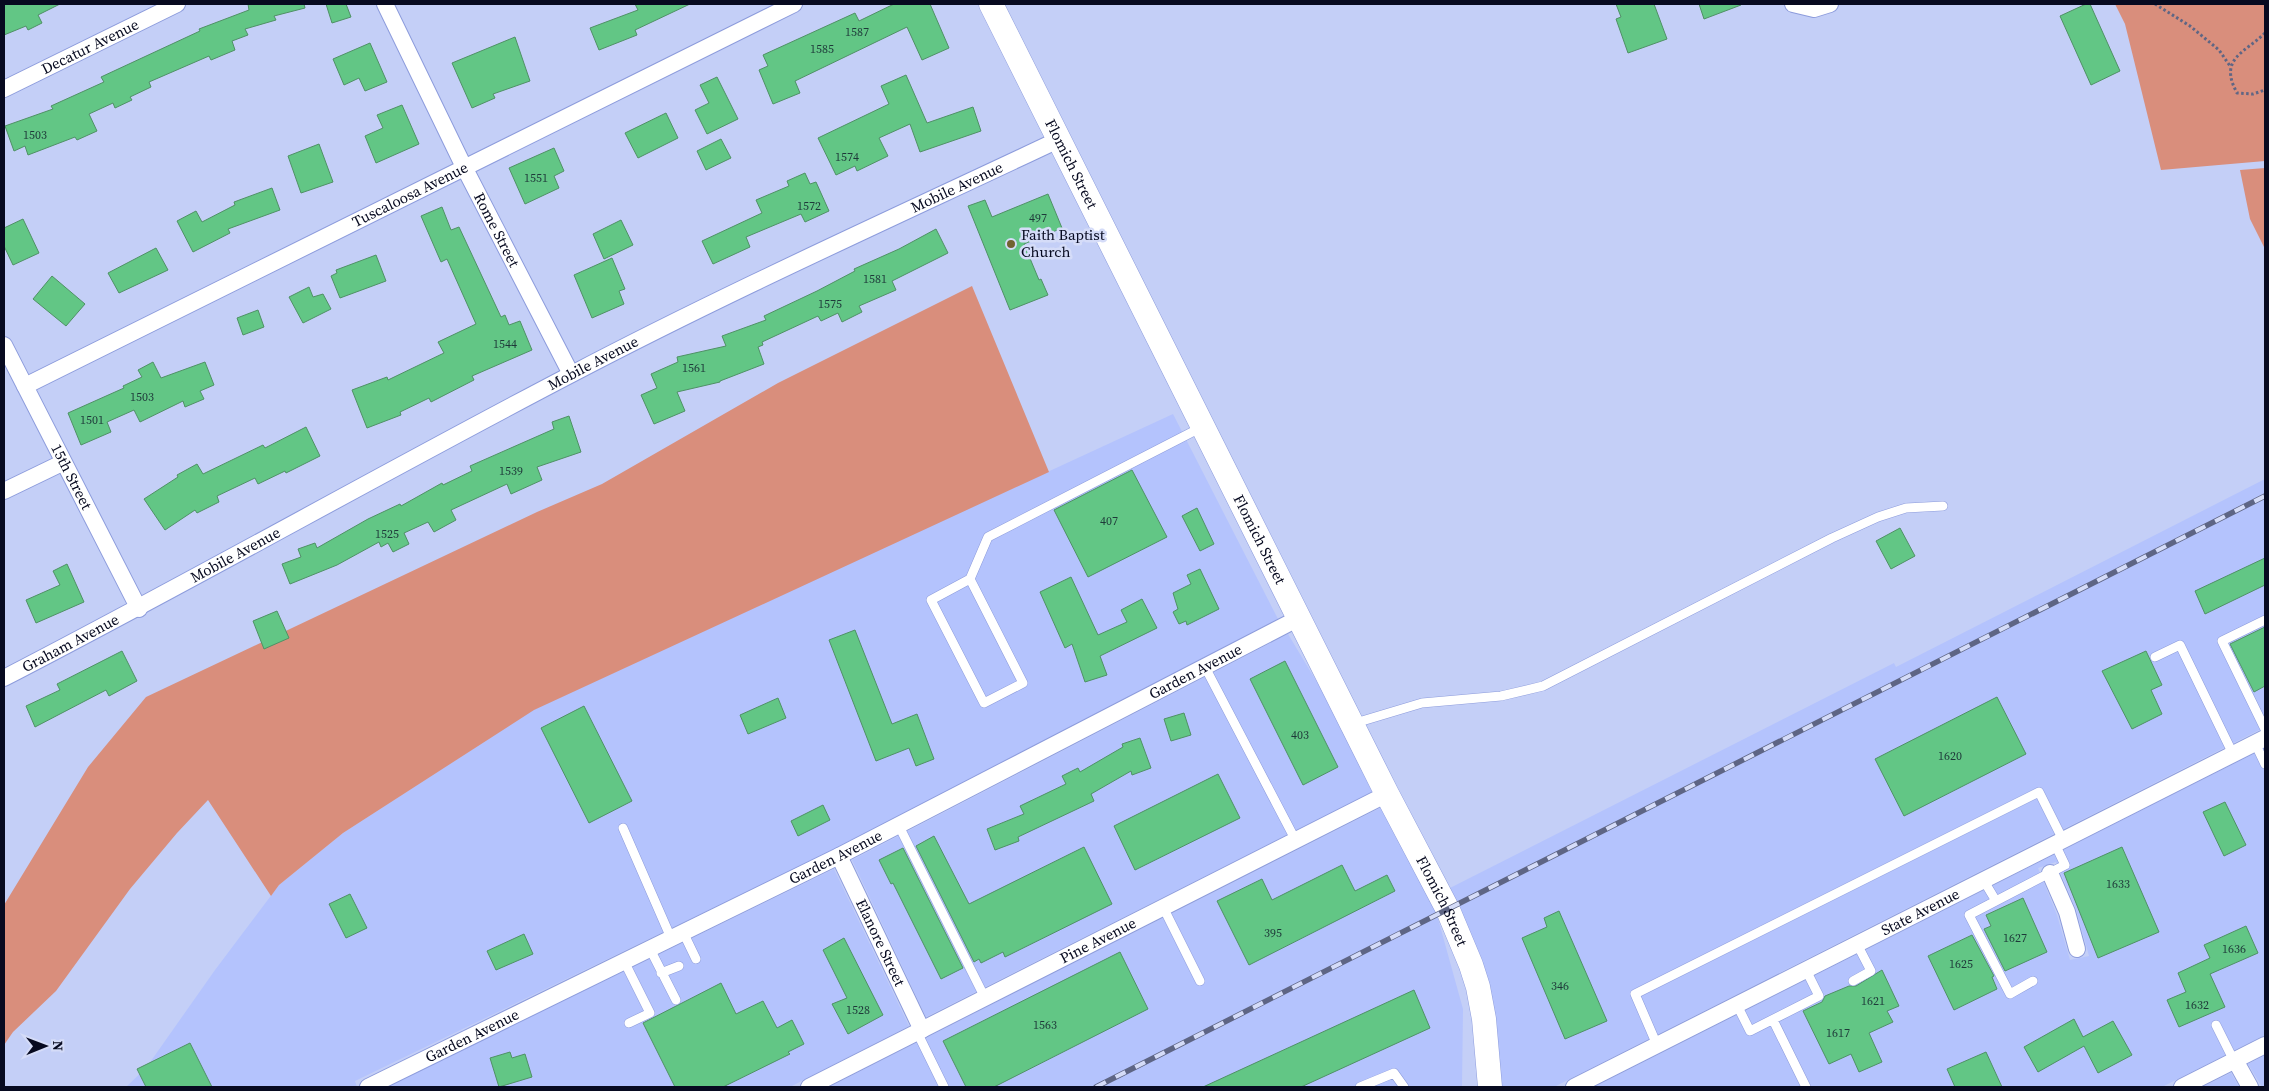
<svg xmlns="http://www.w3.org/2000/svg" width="2269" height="1091" viewBox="0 0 2269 1091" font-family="'Source Serif 4',serif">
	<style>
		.built { fill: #b4c3fd; fill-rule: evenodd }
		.green { fill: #d98e7c }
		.building { fill: #62c685; stroke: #4f9165 }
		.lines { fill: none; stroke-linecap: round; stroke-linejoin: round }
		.lane-casing { stroke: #8d9cdc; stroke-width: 10 }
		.street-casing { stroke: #8d9cdc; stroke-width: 18 }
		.secondary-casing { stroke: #8d9cdc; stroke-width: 25 }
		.path { stroke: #5f6684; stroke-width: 3; stroke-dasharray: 2.5 2.5; stroke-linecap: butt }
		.lane { stroke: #fff; stroke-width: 9 }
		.street { stroke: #fff; stroke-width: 16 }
		.secondary { stroke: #fff; stroke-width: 24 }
		.rail-casing { stroke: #5e6584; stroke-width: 5.5 }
		.rail { stroke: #d5dcf8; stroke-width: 4; stroke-dasharray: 11; stroke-linecap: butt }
		.poi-dot { fill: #726331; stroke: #d5dcf8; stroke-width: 2 }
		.labels { text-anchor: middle; stroke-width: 5; stroke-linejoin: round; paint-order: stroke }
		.number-label { font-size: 12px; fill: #1e3939 }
		.street-label { font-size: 15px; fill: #070a20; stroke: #d5dcf8 }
		.poi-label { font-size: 15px; fill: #070a20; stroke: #d5dcf8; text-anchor: start }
	</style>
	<rect width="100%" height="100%" fill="#c4cff7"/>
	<path class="built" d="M1173,414L1278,619L827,853L355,1081L357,1087H126L146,1068L215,970L279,885L343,833L533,710Z
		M2265,479V727L1554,1087H1500L1448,889L1894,663L1896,667Z
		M1288,634L1336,714L1374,791L926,1017L852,860Z
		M2265,748V1035L2162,1087H1594ZM2056,862L2076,909L2089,956L2070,960L2057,915L2038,868Z
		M1382,807L1437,915L1463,1009L1462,1087H829Z
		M834,869L909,1026L790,1087H386Z
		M2265,1055V1087H2262L2248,1064Z
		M2231,1073L2239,1087H2202Z"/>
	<path class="green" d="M2115,4H2265V161L2161,170L2125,24Z
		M2265,168V249L2250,219L2240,170Z
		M972,286L1049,472L534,710L343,833L279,885L271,896L208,800L177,833L130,889L56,991L13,1032L4,1045V905L88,767L146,697L537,512L602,484L778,383Z"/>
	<path class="building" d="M4,4H60L38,15L42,23L28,30L26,26L4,35Z
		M248,4H304L305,8L274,16L276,20L245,29L248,35L232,41L235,50L211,60L209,56L149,82L151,87L130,97L132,100L115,108L113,103L89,114L97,131L77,140L75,137L28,155L25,146L14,151L5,126L53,109L51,106L104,82L101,77L200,31L199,29L249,10Z
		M326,4H346L351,17L332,23Z
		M635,4H690L635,30L637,35L599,50L590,28L638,10Z
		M894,4H930L949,48L922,60L907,27L795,81L800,93L773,104L759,70L768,66L763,55L855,13L859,21Z
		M1616,4H1654L1667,39L1628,53L1616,19L1621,17Z
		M1699,4H1740L1741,5L1704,19Z
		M2086,4H2090L2120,71L2091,85L2060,16Z
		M515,37L530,81L493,94L495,98L472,108L452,63Z
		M370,43L387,82L365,91L359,78L344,85L333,59Z
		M906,75L927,123L973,107L981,131L920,152L910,124L879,138L888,156L857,171L855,166L836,175L818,138L889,104L881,86Z
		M717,77L738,119L707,134L695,110L709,103L700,85Z
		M402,105L419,144L376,163L365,136L383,128L377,115Z
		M666,113L678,138L638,158L625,133Z
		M721,139L731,158L706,170L697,151Z
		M319,144L333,182L301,193L288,156Z
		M554,148L564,171L554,176L559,188L525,204L509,168Z
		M805,173L810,184L816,182L829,211L805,222L801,214L746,237L750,247L713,264L702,241L762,213L756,200L789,186L787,181Z
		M272,188L280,210L228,229L230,233L193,252L177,221L196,211L202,222L235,205L234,202Z
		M1048,194L1062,228L1024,244L1039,280L1041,279L1048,295L1010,310L968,206L985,200L992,217Z
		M442,207L451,230L459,227L501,317L505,315L509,325L520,321L532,350L472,376L474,380L431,402L429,398L400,412L401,415L367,428L352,390L387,377L388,380L444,353L438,342L476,324L447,259L441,262L421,216Z
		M23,219L39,253L13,265L4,246V228Z
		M621,220L633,245L604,259L593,234Z
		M936,229L948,253L892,281L896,290L859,306L862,312L842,322L838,313L821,321L818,316L762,342L763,345L758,347L764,364L720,381V382L677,392L685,411L654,424L641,395L657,388L651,374L678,362L677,357L726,346L722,336L766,320L764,316L817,291L855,271L854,269L899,249Z
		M156,248L168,270L119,293L108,273Z
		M376,255L386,281L340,298L331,276L337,273L336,270Z
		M612,258L625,289L619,291L624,304L592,318L574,275Z
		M52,276L85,304L66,326L33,299Z
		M309,287L313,297L323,294L331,309L303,323L289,297Z
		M258,310L264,327L243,335L237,318Z
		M153,362L161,378L205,362L214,385L200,391L204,399L185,407L183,401L140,422L134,410L107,422L111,432L81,445L68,413L124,388L123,386L142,377L138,370Z
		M569,416L581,452L537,467L542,480L511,494L507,484L451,510L456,520L434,532L428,522L404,533L409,544L393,552L388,543L381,547L379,542L337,565L290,584L282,564L301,557L298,549L315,543L317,548L368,519L400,504L401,506L442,483L443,485L472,471L470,466L554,429L552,422Z
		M306,427L320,456L286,473L285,471L258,484L255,478L217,496L219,502L197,513L195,510L165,530L144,499L178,477L177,475L197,464L203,474L263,445L265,448Z
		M1132,470L1167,537L1088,577L1054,510Z
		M1197,508L1214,544L1200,551L1182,516Z
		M1900,528L1915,556L1891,569L1876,541Z
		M2265,558V585L2205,614L2195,591Z
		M67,564L84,602L36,623L26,600L60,585L53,571Z
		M1200,569L1219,609L1187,625L1186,621L1179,624L1173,612L1178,609L1173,593L1191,584L1187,575Z
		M1071,577L1098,635L1127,622L1121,610L1142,599L1157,628L1100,656L1107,675L1085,682L1072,644L1065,648L1040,592Z
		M277,611L289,638L264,649L253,621Z
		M2265,627V686L2254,692L2230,644Z
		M855,630L892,724L917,714L934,759L916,766L909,748L876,761L829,640Z
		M122,651L137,681L109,696L106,690L35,727L26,706L60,690L57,684Z
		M2146,651L2162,685L2151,690L2162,714L2132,729L2102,671Z
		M1285,661L1338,767L1303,785L1250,679Z
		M1997,697L2026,754L1904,816L1875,759Z
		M778,698L786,718L748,734L740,715Z
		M584,706L632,801L589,823L541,728Z
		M1184,713L1191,735L1171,741L1164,719Z
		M1140,738L1151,768L1132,775L1131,771L1091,794L1094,801L1018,837L1019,841L995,850L987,829L1024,814L1020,806L1066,784L1062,776L1078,768L1080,772L1123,747L1122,744Z
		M1218,774L1240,818L1135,870L1114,826Z
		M2225,802L2246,845L2224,856L2203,812Z
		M823,805L830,820L798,836L791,821Z
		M934,836L969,904L1084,847L1112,904L1005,957L1003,952L981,963L979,959L974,962L916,846Z
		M2122,847L2159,932L2098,958L2064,873Z
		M903,848L963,968L941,979L893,883L891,884L879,860Z
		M1342,865L1355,891L1387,875L1395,891L1249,965L1217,901L1262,879L1272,900Z
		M350,894L367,928L346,938L329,904Z
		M2023,898L2047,952L2005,971L1984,929L1991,926L1986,915Z
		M1559,911L1607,1021L1565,1039L1522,938L1547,927L1544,918Z
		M2246,926L2258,953L2210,974L2225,1007L2179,1027L2167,1000L2186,992L2178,973L2210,958L2204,945Z
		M524,934L533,954L496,970L487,951Z
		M1972,935L1994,976L1992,977L1997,989L1954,1010L1928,956Z
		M844,938L883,1015L848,1034L832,1004L847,998L823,950Z
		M1120,952L1148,1009L994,1087H966L943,1041Z
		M1882,970L1899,1006L1887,1011L1893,1022L1869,1033L1882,1062L1859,1072L1851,1054L1829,1064L1803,1011L1822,1002L1825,996L1849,986H1856Z
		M721,983L736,1014L763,1001L777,1028L792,1020L804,1044L788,1052L790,1054L723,1087H675L643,1023Z
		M1414,990L1430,1028L1301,1087H1203Z
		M2074,1019L2083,1037L2113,1021L2132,1055L2098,1073L2084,1046L2038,1072L2024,1047Z
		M190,1043L212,1087H146L137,1069Z
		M510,1052L512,1058L525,1054L532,1077L499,1087L490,1058Z
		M1986,1052L2002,1087H1955L1947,1069Z"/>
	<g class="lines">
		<defs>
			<path id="lane" d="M970,579L931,600L984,703L1023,683L970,579L988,537L1202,427
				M2265,620L2222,641L2265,729
				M2155,657L2180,645L2233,754
				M1205,667L1296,841
				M1352,724L1422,703L1501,696L1543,686L1832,538L1878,517L1906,508L1943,506
				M2255,743L2265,764
				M899,826L985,998
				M623,828L671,938
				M1984,881L1996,901
				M1163,907L1200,981
				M683,932L696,959
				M650,949L676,1000
				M624,961L650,1013L629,1023
				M661,973L679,966
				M1853,981L1871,971L1857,944
				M2033,981L2010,994L1969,915L2065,865L2055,844
				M1737,1005L1750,1031L1819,996L1806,970
				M1773,1020L1806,1087
				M2216,1025L2234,1061
				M917,1032L944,1087
				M1657,1045L1635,994L2039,792L2063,840
				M1360,1087L1394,1073L1404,1087"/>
			<g id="street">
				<path id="s1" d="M385,4L464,167L571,374"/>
				<path d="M1793,4L1814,9L1830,4"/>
				<path id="s2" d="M4,89L177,4"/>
				<path id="s3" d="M4,345L139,609"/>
				<path id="s4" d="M25,386L794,4"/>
				<path d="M4,491L62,463"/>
				<path id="s5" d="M4,678C194,580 380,474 570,375C730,291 895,217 1058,140"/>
				<path id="s6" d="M839,856L922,1030"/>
				<path d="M2050,873L2067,912L2077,949"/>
				<path d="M2235,1060L2250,1087"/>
				<path id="s7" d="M368,1087L839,856L1299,618"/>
				<path id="s8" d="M809,1087L1387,794"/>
				<path id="s9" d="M1574,1087L2265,738"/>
				<path d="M2182,1087L2265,1045"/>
			</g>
			<g id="secondary">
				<path id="s10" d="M991,4L1387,794L1448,910L1471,965L1478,987L1484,1019L1490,1087"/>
			</g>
		</defs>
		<use href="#lane" class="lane-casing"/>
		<use href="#street" class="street-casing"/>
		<use href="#secondary" class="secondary-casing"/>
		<path class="path" d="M2155,4L2190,26L2219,50L2230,66
			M2265,33C2245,53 2218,58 2237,93L2253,94L2265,90"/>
		<use href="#lane" class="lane"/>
		<use href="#street" class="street"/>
		<use href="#secondary" class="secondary"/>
		<defs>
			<path id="rail" d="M1096,1087L2265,496"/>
		</defs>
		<use href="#rail" class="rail-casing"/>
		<use href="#rail" class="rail"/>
	</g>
	<circle class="poi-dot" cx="1011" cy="244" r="5"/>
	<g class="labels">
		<g class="number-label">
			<text x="857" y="36">1587</text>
			<text x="822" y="53">1585</text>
			<text x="35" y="139">1503</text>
			<text x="847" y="161">1574</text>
			<text x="536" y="182">1551</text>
			<text x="809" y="210">1572</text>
			<text x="1038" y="222">497</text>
			<text x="875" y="283">1581</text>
			<text x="830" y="308">1575</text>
			<text x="505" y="348">1544</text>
			<text x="694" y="372">1561</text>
			<text x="142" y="401">1503</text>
			<text x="92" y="424">1501</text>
			<text x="511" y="475">1539</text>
			<text x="1109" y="525">407</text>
			<text x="387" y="538">1525</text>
			<text x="1300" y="739">403</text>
			<text x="1950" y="760">1620</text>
			<text x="2118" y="888">1633</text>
			<text x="1273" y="937">395</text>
			<text x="2015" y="942">1627</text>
			<text x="2234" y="953">1636</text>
			<text x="1961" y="968">1625</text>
			<text x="1560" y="990">346</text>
			<text x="1873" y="1005">1621</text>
			<text x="2197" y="1009">1632</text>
			<text x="858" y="1014">1528</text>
			<text x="1045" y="1029">1563</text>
			<text x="1838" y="1037">1617</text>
		</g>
		<g class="street-label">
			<text dy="5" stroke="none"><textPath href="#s2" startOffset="96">Decatur Avenue</textPath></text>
			<text dy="5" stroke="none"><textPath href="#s10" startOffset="179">Flomich Street</textPath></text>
			<text dy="5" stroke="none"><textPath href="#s5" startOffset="1072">Mobile Avenue</textPath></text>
			<text dy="5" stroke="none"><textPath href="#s4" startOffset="430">Tuscaloosa Avenue</textPath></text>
			<text dy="5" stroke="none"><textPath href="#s1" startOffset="252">Rome Street</textPath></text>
			<text dy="5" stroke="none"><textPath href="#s5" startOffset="668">Mobile Avenue</textPath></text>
			<text dy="5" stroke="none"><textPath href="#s3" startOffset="148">15th Street</textPath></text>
			<text dy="5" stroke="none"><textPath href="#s10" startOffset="599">Flomich Street</textPath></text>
			<text dy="5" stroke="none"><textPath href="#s5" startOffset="262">Mobile Avenue</textPath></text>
			<text dy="5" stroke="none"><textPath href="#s5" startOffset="75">Graham Avenue</textPath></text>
			<text dy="5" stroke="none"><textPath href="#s7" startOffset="926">Garden Avenue</textPath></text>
			<text dy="5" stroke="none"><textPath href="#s7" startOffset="521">Garden Avenue</textPath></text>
			<text dy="5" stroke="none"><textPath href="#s10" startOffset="1004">Flomich Street</textPath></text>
			<text dy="5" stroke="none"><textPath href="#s9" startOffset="388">State Avenue</textPath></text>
			<text dy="5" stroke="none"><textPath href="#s8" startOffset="324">Pine Avenue</textPath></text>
			<text dy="5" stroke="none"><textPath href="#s6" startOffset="96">Elanore Street</textPath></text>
			<text dy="5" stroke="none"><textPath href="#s7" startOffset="116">Garden Avenue</textPath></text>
		</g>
		<g class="poi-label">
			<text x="1021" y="240">Faith Baptist<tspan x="1021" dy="17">Church</tspan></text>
		</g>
	</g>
	<rect width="2269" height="1091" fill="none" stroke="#070a20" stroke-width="10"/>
	<g transform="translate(45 1046) rotate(89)" stroke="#d5dcf8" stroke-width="4" paint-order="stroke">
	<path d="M0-4L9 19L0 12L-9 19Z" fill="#070a20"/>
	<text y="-8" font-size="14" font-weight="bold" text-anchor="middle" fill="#070a20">N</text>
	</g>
</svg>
